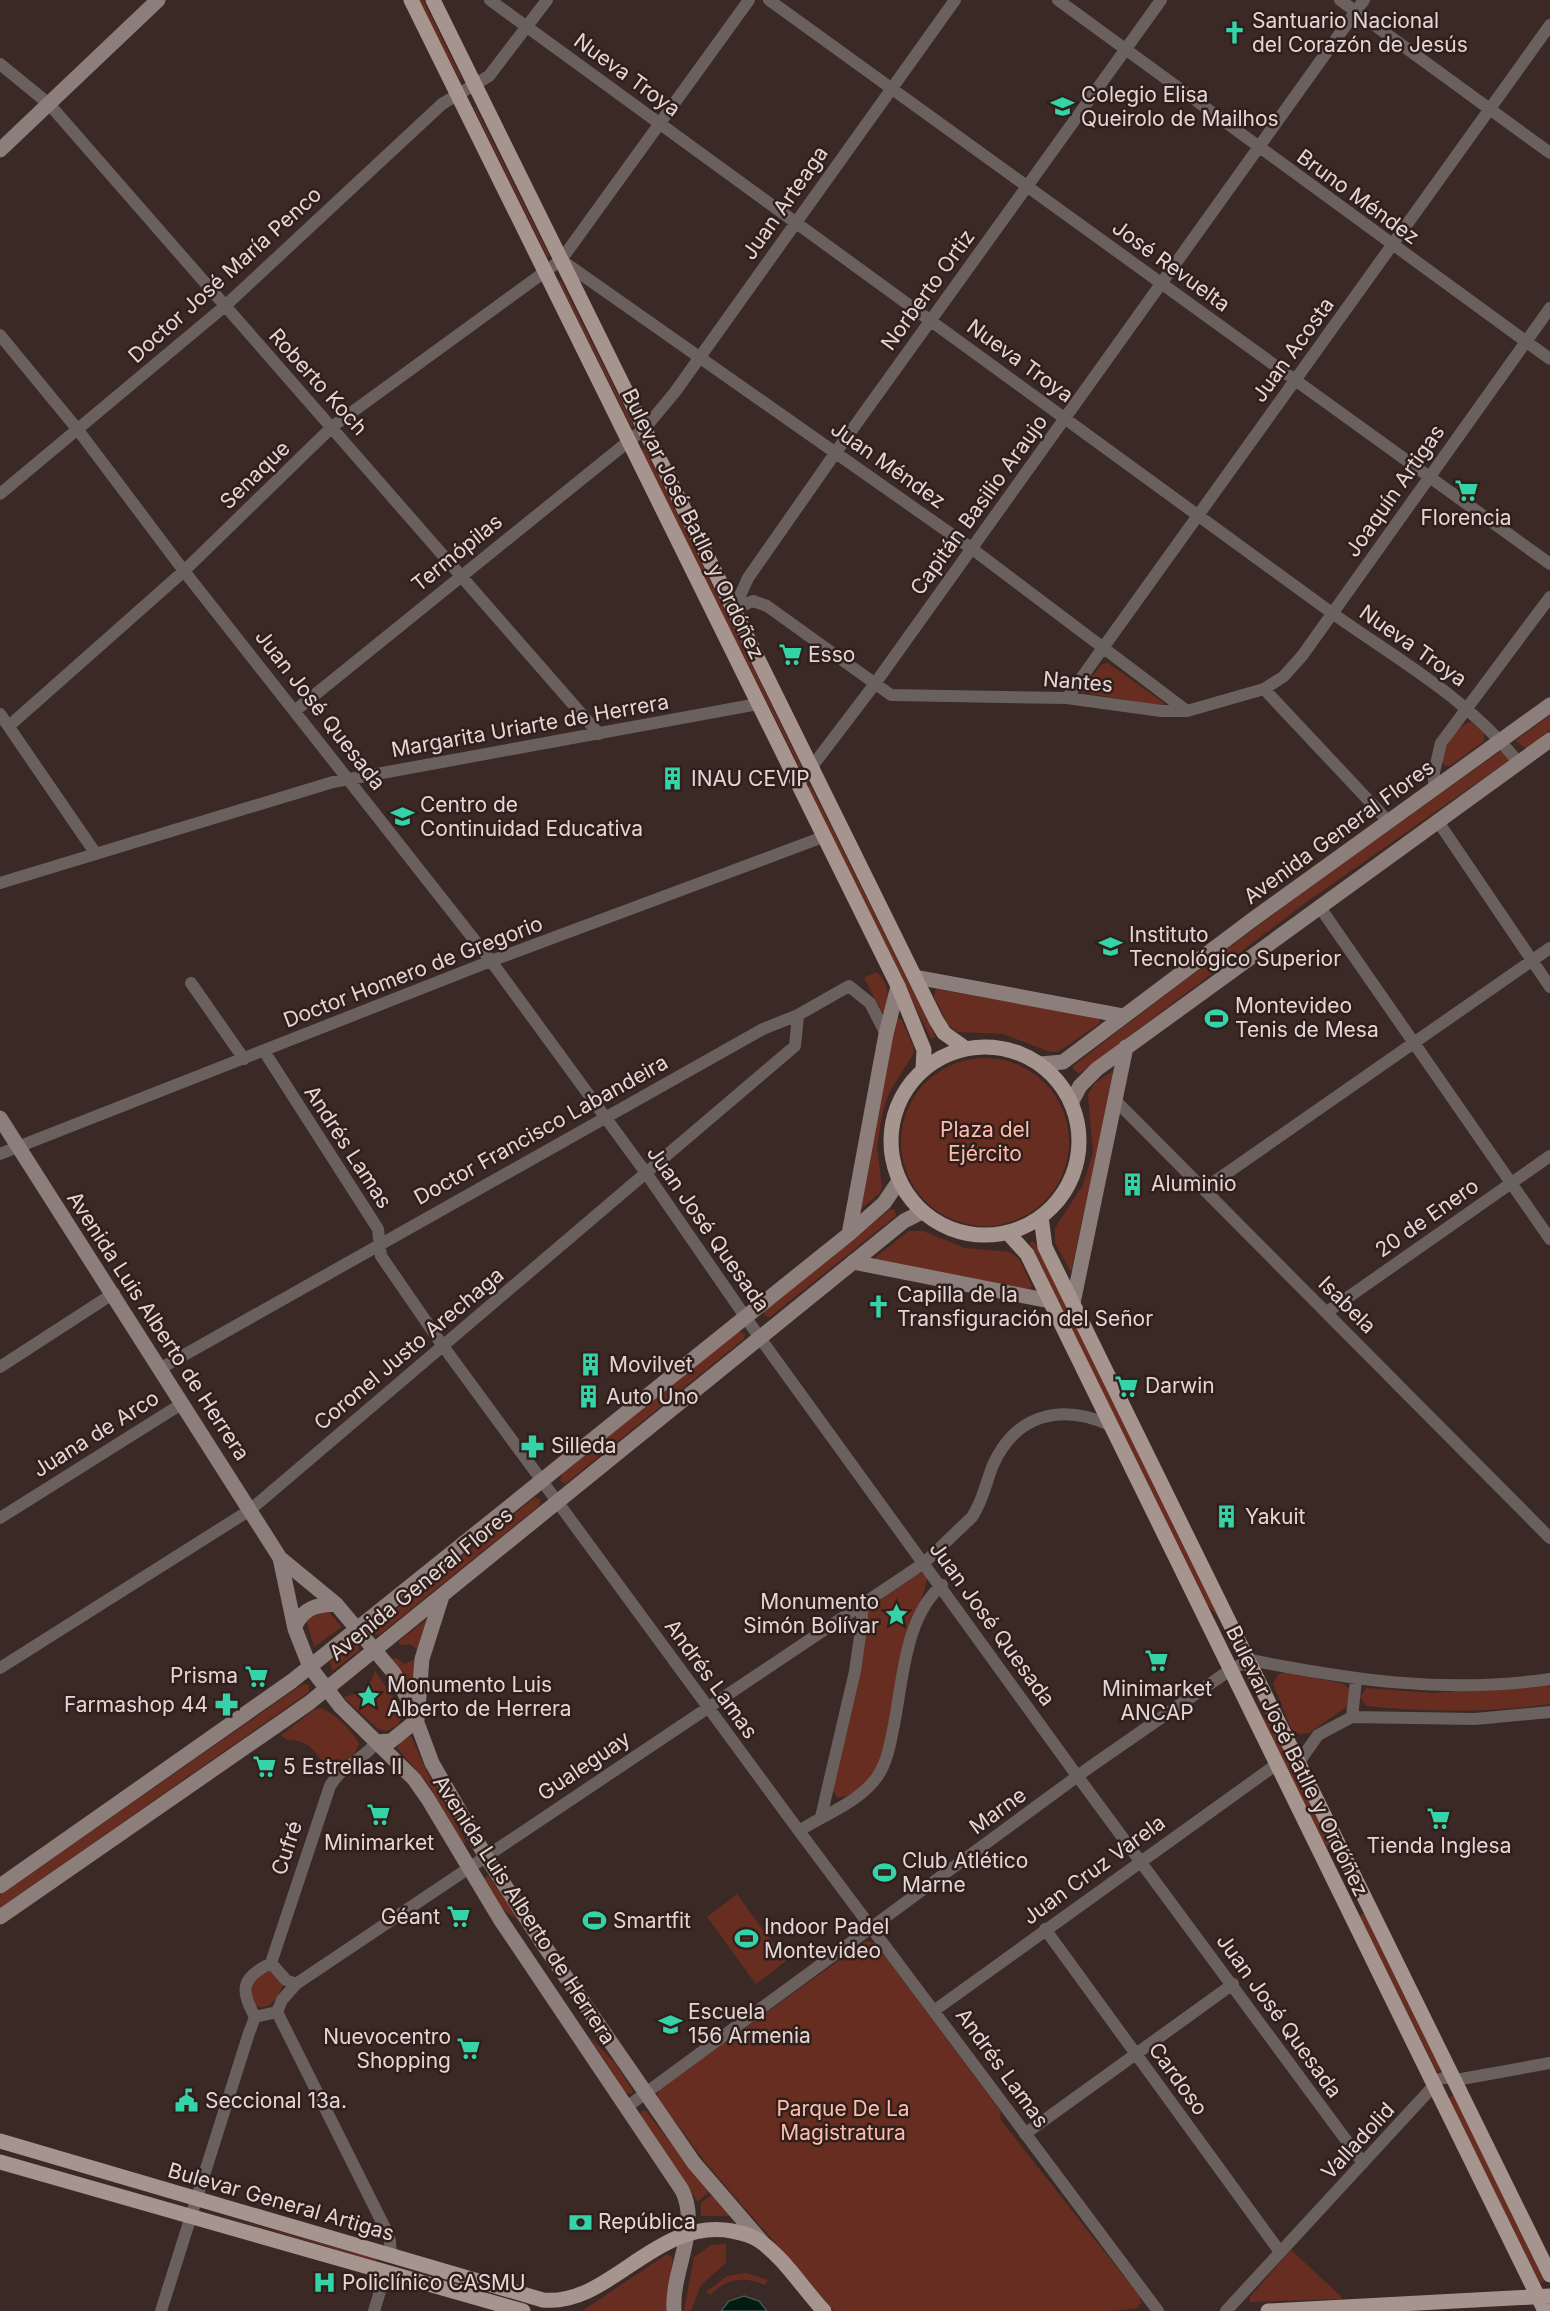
<svg xmlns="http://www.w3.org/2000/svg" width="1550" height="2311" viewBox="0 0 1550 2311" font-family="Inter,sans-serif">
	<style>
		.green { fill: #682d21 }
		.water { fill: #001c13; stroke: #44544d; stroke-width: 1.5 }
		.lines { fill: none; stroke-linecap: round; stroke-linejoin: round }
		.street { stroke: #6a615f; stroke-width: 12 }
		.secondary { stroke: #8c7e7a; stroke-width: 15 }
		.primary { stroke: #a6948f; stroke-width: 15 }
		.labels { text-anchor: middle; stroke-width: 5; stroke-linejoin: round; paint-order: stroke }
		.poi-label { font-size: 21px; fill: #e3d7d5; stroke: #301f1b; text-anchor: start }
		.street-label { font-size: 21px; fill: #e3d7d5; stroke: #301f1b }
		.park-label { font-size: 21px; fill: #ffbbac; stroke: #301f1b }
	</style>
	<rect width="100%" height="100%" fill="#3a2925"/>
	<path class="green" d="M418,0H423L461,77L460,80Z
		M473,106L475,107L549,255L548,258Z
		M558,281H561L633,425L632,428Z
		M643,449H645L801,765L800,768L641,451Z
		M1108,663L1164,703L1162,706L1080,692L1102,664Z
		M1550,715V730L1526,748L1515,741Z
		M1471,722L1484,733V741L1450,766L1444,765L1442,762C1445,747 1455,726 1471,722Z
		M1501,751L1511,759L1308,901L1079,1074L1073,1069V1066C1213,957 1356,853 1501,751Z
		M809,786H811L936,1037L931,1039L807,788Z
		M876,972C889,980 891,1003 883,1014L864,978Z
		M936,989L1099,1018L1100,1023L1058,1052H1050L1003,1034L958,1032L948,1025L934,996Z
		M896,1018L901,1019L913,1045L914,1053L890,1091L883,1110L877,1147L882,1187L880,1193L861,1209Z
		M901 1142a84 84 0 1 1 168 0a84 84 0 1 1-168 0Z
		M1111,1072L1114,1074L1071,1272L1055,1243V1228L1083,1185L1093,1153L1088,1094L1095,1083Z
		M890,1209L895,1210L896,1216L770,1317L764,1316L765,1308Z
		M909,1231H923L965,1248L1010,1252L1019,1259L1032,1286L1030,1289L872,1260Z
		M1032,1241L1036,1244L1234,1647L1216,1614L1206,1604L1030,1243Z
		M739,1331L745,1334L744,1339L565,1484L560,1481L562,1474Z
		M535,1497L541,1500L539,1506L379,1635L374,1634V1627Z
		M920,1573L927,1576C926,1593 916,1608 913,1625C905,1659 890,1759 869,1781C862,1789 848,1798 837,1797L832,1788L868,1608Z
		M327,1610L342,1627L314,1647L306,1620L309,1615Z
		M427,1619L419,1651L410,1644L400,1645L398,1642Z
		M352,1643L359,1646V1651L332,1671L330,1662Z
		M396,1658L405,1664L415,1659L413,1688L391,1660Z
		M375,1671L395,1700L402,1715L398,1725L386,1731L377,1728L343,1697C359,1694 370,1688 375,1671Z
		M1285,1672L1344,1684L1350,1690L1348,1706L1309,1733L1298,1734L1291,1728L1273,1684L1278,1675Z
		M1243,1679L1264,1718L1274,1728L1352,1890L1334,1853L1323,1842Z
		M303,1684L309,1685V1692L0,1908V1895Z
		M1550,1684V1704C1489,1713 1427,1712 1366,1706L1360,1697L1366,1688L1433,1693Z
		M320,1708C333,1711 354,1732 359,1744L354,1754L328,1772C319,1754 309,1739 287,1740L281,1735L314,1710Z
		M411,1736L428,1774L466,1842L463,1844L429,1785L397,1748L401,1742Z
		M488,1876L520,1921L502,1909L483,1879Z
		M737,1894L786,1961L756,1984L707,1917Z
		M1362,1913L1365,1914L1440,2068L1439,2072L1436,2070L1360,1917Z
		M866,1941L875,1943L1001,2112L1000,2119L1140,2297L1141,2303L1137,2308L1113,2311H834L705,2162L657,2097L659,2090Z
		M270,1970L283,1985C273,2015 244,2017 254,1978Z
		M589,2036L615,2063L633,2091L632,2094L626,2093Z
		M1451,2096H1454L1544,2279L1543,2283L1539,2281L1449,2099Z
		M642,2111H646L709,2192L698,2202L640,2114Z
		M711,2195L729,2215L728,2216H701V2203Z
		M205,2211L377,2259L376,2261Z
		M726,2244V2263L701,2285L691,2311H684L694,2257L711,2245Z
		M1291,2250L1341,2296V2299L1250,2302V2297Z
		M667,2254L673,2258L666,2311H582Z
		M746,2273L768,2280L765,2285C744,2276 726,2278 711,2295L706,2292L727,2276Z"/>
	<path class="water" d="M744,2296L759,2301L767,2311H721L729,2301Z"/>
	<g class="lines">
		<path class="street" d="M490,0L1332,613C1397,659 1469,699 1518,762
			M769,0L1550,564
			M1058,0L1550,359
			M1340,0L1550,153
			M0,64L49,104L599,734
			M561,260L971,548L1187,711
			M0,335L78,430L184,571L491,961L646,1173L760,1338L1078,1777L1363,2163
			M0,494L225,306L442,104L489,76L547,0
			M734,609L753,601L767,606L891,695L1067,698L1161,711H1187L1264,689L1283,677L1302,656L1550,308
			M734,609L748,578L836,452L1161,0
			M1264,689L1388,821
			M1067,698L1550,25
			M296,710L645,428L675,392L955,0
			M0,714L96,854
			M9,726L184,571L333,426L561,260L749,0
			M798,785L874,685L1364,0
			M1434,789V772L1441,743L1550,597
			M1437,820L1550,987
			M0,883L333,782L758,704
			M1319,906L1550,1239
			M191,983L244,1059
			M264,1051L378,1229L381,1256L443,1346L799,1831L1158,2311
			M1115,1100L1550,1538
			M0,1154L491,961L823,837
			M1204,1189L1550,948
			M1327,1312L1550,1156
			M0,1367L114,1293
			M161,1368L763,1029L798,1015L849,986L870,1003L886,1034
			M0,1518L183,1403
			M0,1668L250,1510L795,1046L798,1015
			M1356,1680L1352,1717L1475,1719L1550,1712
			M1299,1762L1318,1735L1352,1717
			M821,1817L855,1671L862,1622V1604
			M799,1831C823,1815 860,1802 877,1777C888,1761 890,1743 894,1725C903,1679 905,1617 942,1585
			M1045,1929L1280,2252
			M271,1963L286,1980L296,1984
			M935,2010L1277,1764
			M277,2012L282,2000L296,1984L924,1563L972,1517C983,1501 986,1482 993,1465C1016,1414 1061,1403 1110,1425
			M277,2012L386,2230L390,2241L391,2256
			M255,2017C240,1989 241,1978 271,1963L330,1786C341,1766 363,1760 377,1742
			M628,2106L1090,1767L1230,1670L1250,1660C1353,1680 1444,1694 1550,1679
			M1025,2134L1233,1984
			M161,2311L249,2033L255,2017L277,2012
			M374,2311L386,2272
			M1226,2311L1440,2079L1447,2077L1456,2080L1550,2063"/>
		<path class="secondary" d="M0,150L158,0
			M915,977L1124,1016
			M1040,1064L1063,1062L1252,920L1550,705
			M1071,1103L1080,1086L1097,1069L1550,740
			M0,1118L280,1558L295,1629L310,1667L340,1706L414,1779L428,1799L500,1919L682,2190C701,2228 671,2271 674,2311
			M849,1234L886,1034L898,986
			M853,1262L1050,1301
			M1073,1303L1126,1047
			M280,1558L336,1604L393,1672L408,1699L432,1763L485,1855L541,1941L694,2163L762,2242
			M295,1626C304,1607 317,1605 336,1604
			M377,1742L391,1741L417,1720L422,1659L442,1596
			M0,1886L292,1681L849,1234L884,1203L899,1181
			M0,1917L309,1703L904,1221L922,1212"/>
		<path class="primary" d="M411,0L898,986L924,1050L923,1069
			M433,0L936,1020L944,1033L965,1048
			M891 1141a94 94 0 1 1 188 0a94 94 0 1 1-188 0Z
			M1041,1217L1045,1247L1550,2275
			M1008,1233L1027,1254L1545,2311
			M0,2141L543,2300C609,2307 656,2217 732,2231C742,2233 751,2235 758,2240C782,2255 804,2290 824,2311
			M0,2162L523,2311
			M1268,2311L1550,2296"/>
	</g>
	<defs>
		<symbol id="church-bare" viewBox="-9 -9 18 18"><path d="M-1.2-6h2.4v3.5h3.3v2.4h-3.3V6h-2.4V-.1h-3.3v-2.4h3.3Z" fill="#34d4a8" stroke="#301f1b" stroke-width="2.5" paint-order="stroke"/></symbol>
		<symbol id="school-bare" viewBox="-9 -9 18 18"><path d="M0-5L7-2L0 1L-7-2ZM-4 1L0 2.5L4 1V4Q0 6-4 4Z" fill="#34d4a8" stroke="#301f1b" stroke-width="2.5" paint-order="stroke"/></symbol>
		<symbol id="supermarket-bare" viewBox="-9 -9 18 18"><path d="M-6-5.5h2.5l.6 2H6L4.5 2H-2.5L-4.4-4H-6ZM-1.5 3.2a1.3 1.3 0 1 0 .1 0ZM3 3.2a1.3 1.3 0 1 0 .1 0Z" fill="#34d4a8" stroke="#301f1b" stroke-width="2.5" paint-order="stroke"/></symbol>
		<symbol id="building-bare" viewBox="-9 -9 18 18"><path d="M-4-6H4V6H1V3H-1V6H-4ZM-2.5-4.3h1.7v1.8h-1.7ZM.8-4.3h1.7v1.8H.8ZM-2.5-1h1.7V.8h-1.7ZM.8-1h1.7V.8H.8Z" fill="#34d4a8" stroke="#301f1b" stroke-width="2.5" paint-order="stroke"/></symbol>
		<symbol id="stadium-bare" viewBox="-9 -9 18 18"><path d="M0-5a6.5 5 0 1 0 0 10a6.5 5 0 1 0 0-10ZM-3.5-1.8h7v3.6h-7Z" fill="#34d4a8" stroke="#301f1b" stroke-width="2.5" paint-order="stroke"/></symbol>
		<symbol id="pharmacy-bare" viewBox="-9 -9 18 18"><path d="M-2-6h4v4h4v4h-4v4h-4v-4h-4v-4h4Z" fill="#34d4a8" stroke="#301f1b" stroke-width="2.5" paint-order="stroke"/></symbol>
		<symbol id="sight-bare" viewBox="-9 -9 18 18"><path d="M0-6L1.8-2.2L6-1.7L2.9 1.2L3.7 5.4L0 3.3L-3.7 5.4L-2.9 1.2L-6-1.7L-1.8-2.2Z" fill="#34d4a8" stroke="#301f1b" stroke-width="2.5" paint-order="stroke"/></symbol>
		<symbol id="civic-bare" viewBox="-9 -9 18 18"><path d="M-.6-6.5H3V-4.5H.6V-3L4-1V1h2V6H-6V1h2V-1L-.6-3ZM-1.2 2.5V6h2.4V2.5Z" fill="#34d4a8" stroke="#301f1b" stroke-width="2.5" paint-order="stroke"/></symbol>
		<symbol id="bank-bare" viewBox="-9 -9 18 18"><path d="M-6-4H6V4H-6ZM0-2.3a2.3 2.3 0 1 0 0 4.6a2.3 2.3 0 1 0 0-4.6Z" fill="#34d4a8" stroke="#301f1b" stroke-width="2.5" paint-order="stroke"/></symbol>
		<symbol id="hospital-bare" viewBox="-9 -9 18 18"><path d="M-5-5h3v3.5h4V-5h3V5h-3V1.5h-4V5h-3Z" fill="#34d4a8" stroke="#301f1b" stroke-width="2.5" paint-order="stroke"/></symbol>
	</defs>
	<g fill-rule="evenodd">
		<use href="#church-bare" x="1218" y="16" width="33" height="33"/>
		<use href="#school-bare" x="1046" y="90" width="33" height="33"/>
		<use href="#supermarket-bare" x="1450" y="474" width="33" height="33"/>
		<use href="#supermarket-bare" x="774" y="638" width="33" height="33"/>
		<use href="#building-bare" x="656" y="762" width="33" height="33"/>
		<use href="#school-bare" x="386" y="800" width="33" height="33"/>
		<use href="#school-bare" x="1094" y="930" width="33" height="33"/>
		<use href="#stadium-bare" x="1200" y="1002" width="33" height="33"/>
		<use href="#building-bare" x="1116" y="1168" width="33" height="33"/>
		<use href="#church-bare" x="862" y="1290" width="33" height="33"/>
		<use href="#building-bare" x="574" y="1348" width="33" height="33"/>
		<use href="#supermarket-bare" x="1110" y="1370" width="33" height="33"/>
		<use href="#building-bare" x="572" y="1380" width="33" height="33"/>
		<use href="#pharmacy-bare" x="516" y="1430" width="33" height="33"/>
		<use href="#building-bare" x="1210" y="1500" width="33" height="33"/>
		<use href="#sight-bare" x="880" y="1598" width="33" height="33"/>
		<use href="#supermarket-bare" x="1140" y="1644" width="33" height="33"/>
		<use href="#supermarket-bare" x="240" y="1660" width="33" height="33"/>
		<use href="#sight-bare" x="352" y="1680" width="33" height="33"/>
		<use href="#pharmacy-bare" x="210" y="1688" width="33" height="33"/>
		<use href="#supermarket-bare" x="248" y="1750" width="33" height="33"/>
		<use href="#supermarket-bare" x="362" y="1798" width="33" height="33"/>
		<use href="#supermarket-bare" x="1422" y="1802" width="33" height="33"/>
		<use href="#stadium-bare" x="868" y="1856" width="33" height="33"/>
		<use href="#supermarket-bare" x="442" y="1900" width="33" height="33"/>
		<use href="#stadium-bare" x="578" y="1904" width="33" height="33"/>
		<use href="#stadium-bare" x="730" y="1922" width="33" height="33"/>
		<use href="#school-bare" x="654" y="2008" width="33" height="33"/>
		<use href="#supermarket-bare" x="452" y="2032" width="33" height="33"/>
		<use href="#civic-bare" x="170" y="2084" width="33" height="33"/>
		<use href="#bank-bare" x="564" y="2206" width="33" height="33"/>
		<use href="#hospital-bare" x="308" y="2266" width="33" height="33"/>
	</g>
	<g class="labels">
		<g class="poi-label">
			<text x="1252" y="28">Santuario Nacional<tspan x="1252" dy="24">del Corazón de Jesús</tspan></text>
			<text x="1081" y="102">Colegio Elisa<tspan x="1081" dy="24">Queirolo de Mailhos</tspan></text>
			<text x="1466" y="525" text-anchor="middle">Florencia</text>
			<text x="808" y="662">Esso</text>
			<text x="691" y="786">INAU CEVIP</text>
			<text x="420" y="812">Centro de<tspan x="420" dy="24">Continuidad Educativa</tspan></text>
			<text x="1129" y="942">Instituto<tspan x="1129" dy="24">Tecnológico Superior</tspan></text>
			<text x="1235" y="1013">Montevideo<tspan x="1235" dy="24">Tenis de Mesa</tspan></text>
			<text x="1151" y="1191">Aluminio</text>
			<text x="897" y="1302">Capilla de la<tspan x="897" dy="24">Transfiguración del Señor</tspan></text>
			<text x="609" y="1372">Movilvet</text>
			<text x="1145" y="1393">Darwin</text>
			<text x="606" y="1404">Auto Uno</text>
			<text x="551" y="1453">Silleda</text>
			<text x="1245" y="1524">Yakuit</text>
			<text x="879" y="1609" text-anchor="end">Monumento<tspan x="879" dy="24">Simón Bolívar</tspan></text>
			<text x="238" y="1683" text-anchor="end">Prisma</text>
			<text x="387" y="1692">Monumento Luis<tspan x="387" dy="24">Alberto de Herrera</tspan></text>
			<text x="1157" y="1696" text-anchor="middle">Minimarket<tspan x="1157" dy="24">ANCAP</tspan></text>
			<text x="208" y="1712" text-anchor="end">Farmashop 44</text>
			<text x="283" y="1774">5 Estrellas II</text>
			<text x="379" y="1850" text-anchor="middle">Minimarket</text>
			<text x="1439" y="1853" text-anchor="middle">Tienda Inglesa</text>
			<text x="902" y="1868">Club Atlético<tspan x="902" dy="24">Marne</tspan></text>
			<text x="440" y="1924" text-anchor="end">Géant</text>
			<text x="613" y="1928">Smartfit</text>
			<text x="764" y="1934">Indoor Padel<tspan x="764" dy="24">Montevideo</tspan></text>
			<text x="688" y="2019">Escuela<tspan x="688" dy="24">156 Armenia</tspan></text>
			<text x="451" y="2044" text-anchor="end">Nuevocentro<tspan x="451" dy="24">Shopping</tspan></text>
			<text x="205" y="2108">Seccional 13a.</text>
			<text x="598" y="2229">República</text>
			<text x="342" y="2290">Policlínico CASMU</text>
		</g>
		<g class="street-label">
			<text transform="translate(627 75) rotate(36)" y="7">Nueva Troya</text>
			<text transform="translate(1358 197) rotate(36)" y="7">Bruno Méndez</text>
			<text transform="translate(785 203) rotate(-55)" y="7">Juan Arteaga</text>
			<text transform="translate(1171 266) rotate(36)" y="7">José Revuelta</text>
			<text transform="translate(225 275) rotate(-42)" y="7">Doctor José María Penco</text>
			<text transform="translate(928 290) rotate(-54)" y="7">Norberto Ortiz</text>
			<text transform="translate(1293 350) rotate(-54)" y="7">Juan Acosta</text>
			<text transform="translate(1020 361) rotate(36)" y="7">Nueva Troya</text>
			<text transform="translate(318 382) rotate(48)" y="7">Roberto Koch</text>
			<text transform="translate(888 465) rotate(35)" y="7">Juan Méndez</text>
			<text transform="translate(255 475) rotate(-44)" y="7">Senaque</text>
			<text transform="translate(1395 491) rotate(-55)" y="7">Joaquín Artigas</text>
			<text transform="translate(979 505) rotate(-54)" y="7">Capitán Basilio Araujo</text>
			<text transform="translate(693 524) rotate(64)" y="7">Bulevar José Batlle y Ordóñez</text>
			<text transform="translate(457 553) rotate(-39)" y="7">Termópilas</text>
			<text transform="translate(1413 646) rotate(35)" y="7">Nueva Troya</text>
			<text transform="translate(1078 682) rotate(5)" y="7">Nantes</text>
			<text transform="translate(320 710) rotate(52)" y="7">Juan José Quesada</text>
			<text transform="translate(530 726) rotate(-10)" y="7">Margarita Uriarte de Herrera</text>
			<text transform="translate(1339 832) rotate(-36)" y="7">Avenida General Flores</text>
			<text transform="translate(413 972) rotate(-21)" y="7">Doctor Homero de Gregorio</text>
			<text transform="translate(541 1130) rotate(-29)" y="7">Doctor Francisco Labandeira</text>
			<text transform="translate(348 1147) rotate(57)" y="7">Andrés Lamas</text>
			<text transform="translate(1427 1218) rotate(-35)" y="7">20 de Enero</text>
			<text transform="translate(708 1229) rotate(55)" y="7">Juan José Quesada</text>
			<text transform="translate(1347 1305) rotate(45)" y="7">Isabela</text>
			<text transform="translate(158 1326) rotate(57)" y="7">Avenida Luis Alberto de Herrera</text>
			<text transform="translate(409 1349) rotate(-40)" y="7">Coronel Justo Arechaga</text>
			<text transform="translate(96 1434) rotate(-32)" y="7">Juana de Arco</text>
			<text transform="translate(421 1584) rotate(-39)" y="7">Avenida General Flores</text>
			<text transform="translate(992 1624) rotate(54)" y="7">Juan José Quesada</text>
			<text transform="translate(711 1679) rotate(54)" y="7">Andrés Lamas</text>
			<text transform="translate(1297 1761) rotate(64)" y="7">Bulevar José Batlle y Ordóñez</text>
			<text transform="translate(584 1766) rotate(-34)" y="7">Gualeguay</text>
			<text transform="translate(998 1811) rotate(-36)" y="7">Marne</text>
			<text transform="translate(287 1848) rotate(-72)" y="7">Cufré</text>
			<text transform="translate(1094 1870) rotate(-36)" y="7">Juan Cruz Varela</text>
			<text transform="translate(524 1910) rotate(57)" y="7">Avenida Luis Alberto de Herrera</text>
			<text transform="translate(1279 2016) rotate(54)" y="7">Juan José Quesada</text>
			<text transform="translate(1002 2068) rotate(54)" y="7">Andrés Lamas</text>
			<text transform="translate(1178 2079) rotate(54)" y="7">Cardoso</text>
			<text transform="translate(1358 2141) rotate(-47)" y="7">Valladolid</text>
			<text transform="translate(281 2202) rotate(16)" y="7">Bulevar General Artigas</text>
		</g>
		<g class="park-label">
			<text x="985" y="1137">Plaza del<tspan x="985" dy="24">Ejército</tspan></text>
			<text x="843" y="2116">Parque De La<tspan x="843" dy="24">Magistratura</tspan></text>
		</g>
	</g>
</svg>
